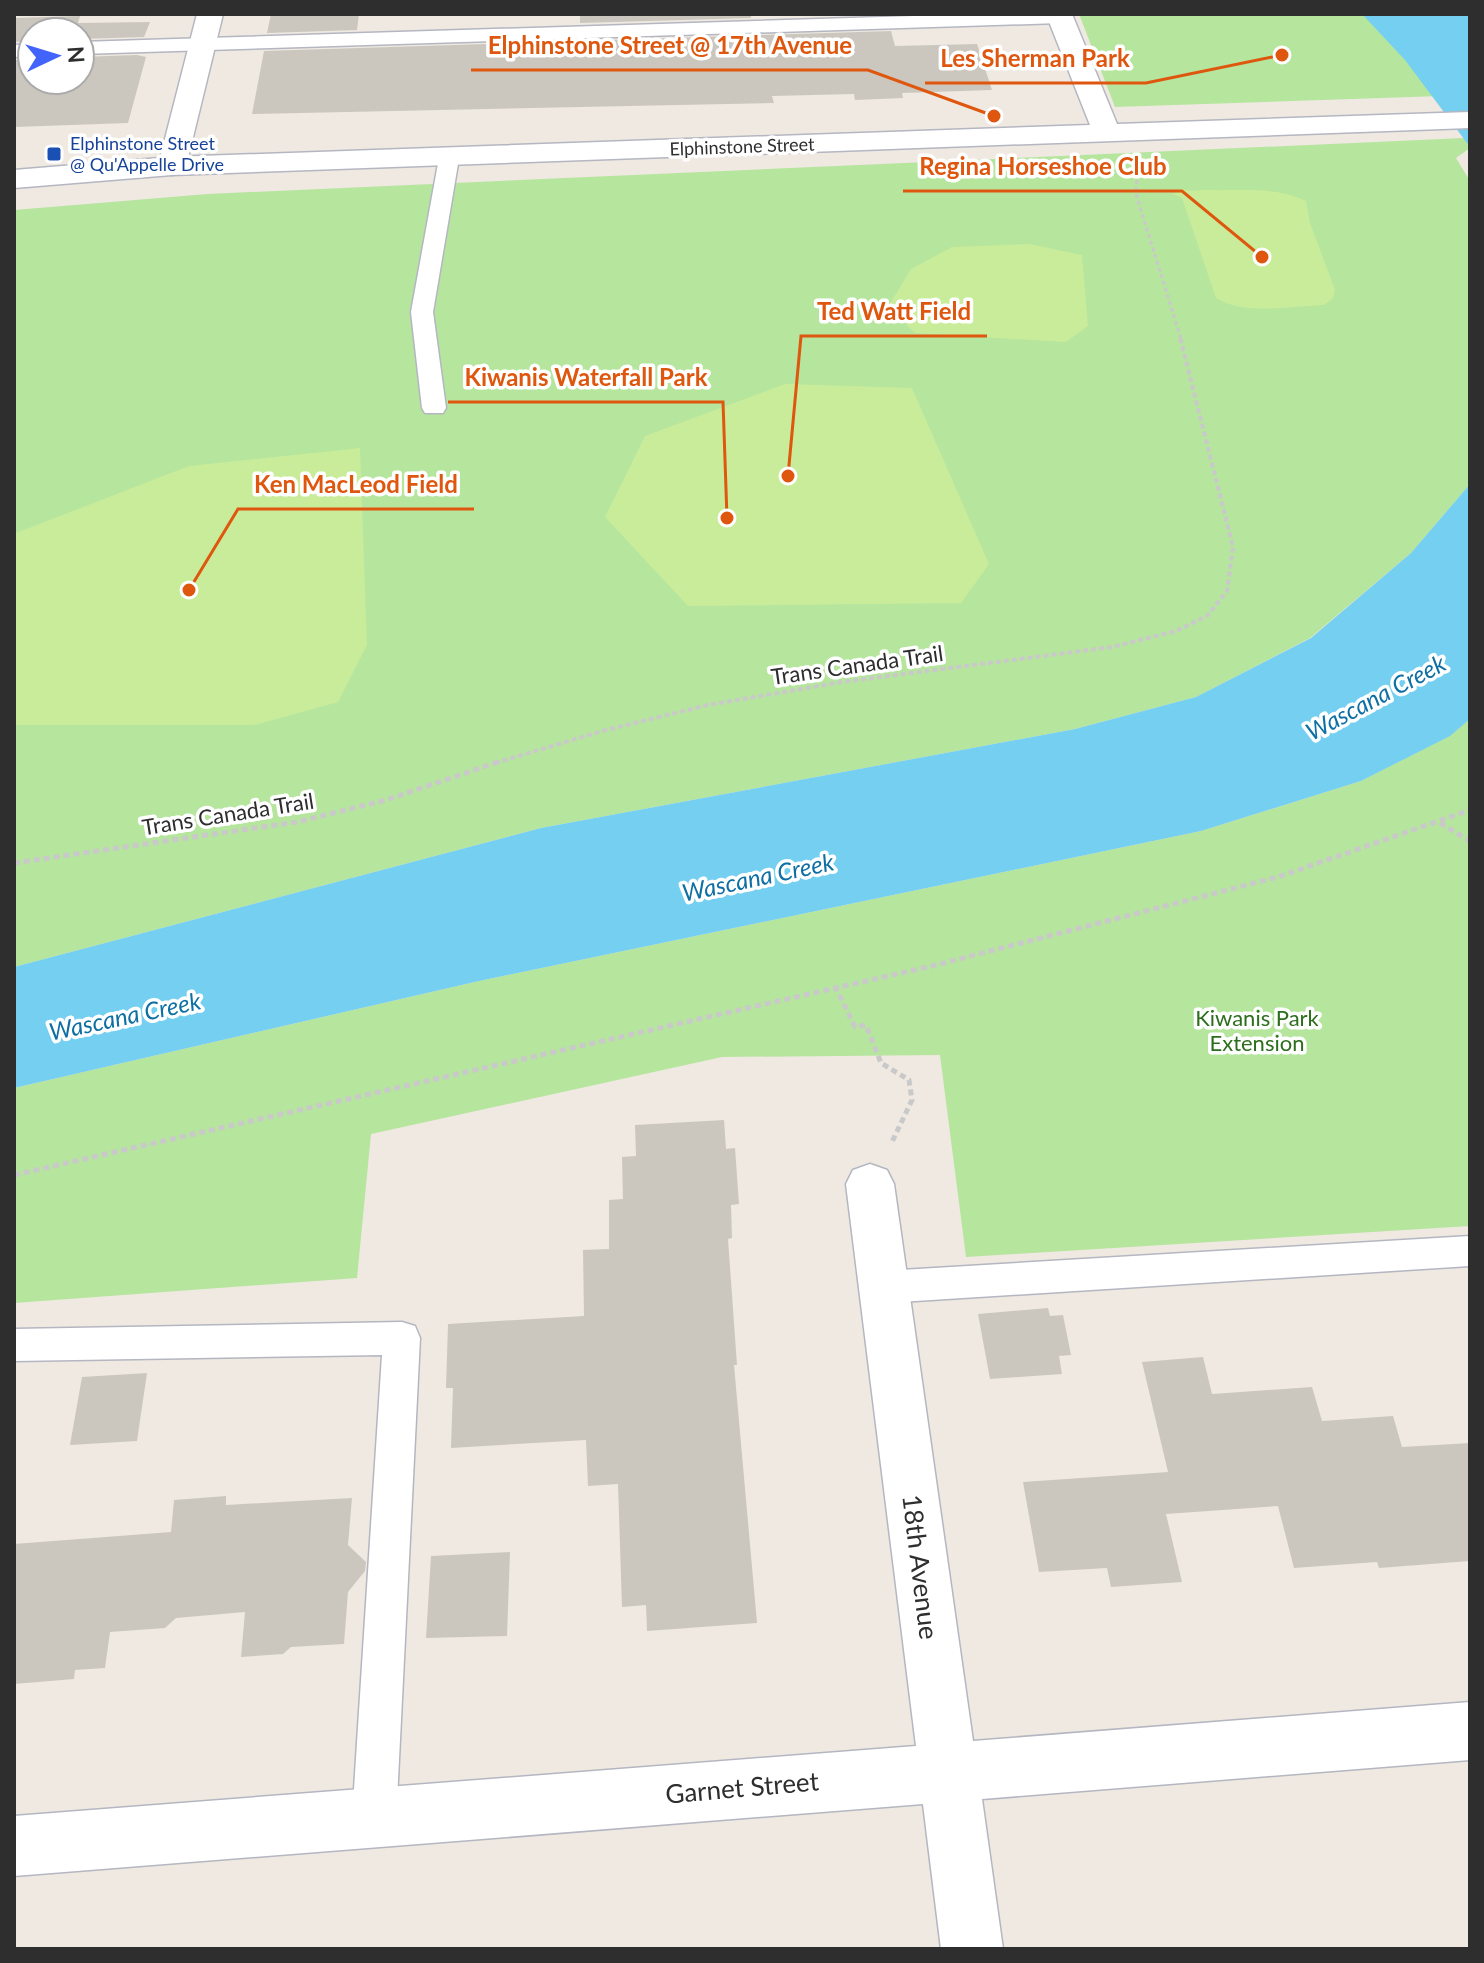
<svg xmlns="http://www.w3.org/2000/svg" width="1484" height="1963" viewBox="0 0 1484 1963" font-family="Lato,sans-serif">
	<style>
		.green { fill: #b6e59e }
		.pitch { fill: #c9ec9a }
		.water { fill: #75cff0 }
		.building { fill: #cbc7bf }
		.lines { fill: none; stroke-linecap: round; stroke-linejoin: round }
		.lane-casing { stroke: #b4b7c1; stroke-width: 3 }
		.street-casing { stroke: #b4b7c1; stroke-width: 3 }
		.secondary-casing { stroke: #b4b7c1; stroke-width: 3 }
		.path-far2 { stroke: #c9c9c9; stroke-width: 3; stroke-dasharray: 4 3; stroke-linecap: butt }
		.path-far1 { stroke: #c9c9c9; stroke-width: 4; stroke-dasharray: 5 3; stroke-linecap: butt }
		.path { stroke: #c9c9c9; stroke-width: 5; stroke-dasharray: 6 4; stroke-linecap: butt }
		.lane { fill: #fff; fill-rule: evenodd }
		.street { fill: #fff; fill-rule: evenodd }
		.secondary { fill: #fff; fill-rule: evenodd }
		.transit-dot { fill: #1a4fb4; stroke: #fff; stroke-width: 3 }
		.labels { text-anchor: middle; stroke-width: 7; stroke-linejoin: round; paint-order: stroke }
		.far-transit-label { font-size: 18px; fill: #164399; stroke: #fff; text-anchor: start }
		.far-street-label { font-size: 18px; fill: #2e2e2e; stroke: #fff }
		.street-label { font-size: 22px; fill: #2e2e2e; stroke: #fff }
		.park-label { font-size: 22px; fill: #2c6e1b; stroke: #fff }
		.water-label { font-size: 24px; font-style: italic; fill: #0d6fa3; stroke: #fff }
		.near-street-label { font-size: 26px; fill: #2e2e2e; stroke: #fff }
		.leader { fill: none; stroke: #df570e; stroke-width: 3 }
		.callout-dot { fill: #df570e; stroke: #fff; stroke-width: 3 }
		.callout-label { font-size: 24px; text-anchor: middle; font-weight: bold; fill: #df570e; stroke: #fff; stroke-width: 7; stroke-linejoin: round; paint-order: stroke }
	</style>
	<rect width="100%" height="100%" fill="#efe9e1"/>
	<path class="green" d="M1079,14H1470V95L1115,107Z
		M1464,138L1470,148L1456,158L1470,181V484L1411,553L1310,638L1196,697L1075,729L541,828L14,967V210L208,194Z
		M1470,719V1226L966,1257L940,1055L722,1057L371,1134L357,1278L14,1303V1088L479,981L1201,831L1361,781L1449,736Z"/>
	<path class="pitch" d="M1182,189C1190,192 1197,190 1207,190C1240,191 1275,186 1306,201L1310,223L1335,290L1333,298L1324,305C1291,306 1245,316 1216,298L1182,198L1173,194Z
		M1029,244L1082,255L1088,326L1066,342L915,333L888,307L911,269L952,247Z
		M785,384L912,388L989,564L961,603L688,606L605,517L645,436Z
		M360,448L367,645L338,702L255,725H14L16,533L189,466Z"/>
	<path class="water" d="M1362,14H1470V147L1405,60Z
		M1470,484V719L1450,736L1361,781L1201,831L479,981L14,1088V967L541,828L1075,729L1196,697L1311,638L1411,553Z"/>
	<path class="building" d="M271,14H359L357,30L267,33Z
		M580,14H751V18L580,23Z
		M80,16L78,23L150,22L144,37L80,39V32H32V41L14,42V18Z
		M891,31L895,46L977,44L992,90L902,93L903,98L855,100L854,94L772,96L774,103L252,114L264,51Z
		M137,55L146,57L128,123L14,127V60L32,59V80H80V57Z
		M724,1120L726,1149L735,1148L739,1204L731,1205L732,1238L728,1239L737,1365H734L757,1623L647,1631L646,1605L622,1607L618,1484L588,1486L586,1440L451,1448L453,1388H446L448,1324L584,1316L583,1250L609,1249V1200L623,1199L622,1157L636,1156L635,1125Z
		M1048,1308L1050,1316L1063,1315L1071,1355L1059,1356L1062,1374L990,1379L978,1314Z
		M1203,1357L1212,1394L1312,1387L1322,1421L1393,1416L1402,1447L1470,1443V1561L1379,1568L1377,1562L1294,1568L1278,1506L1166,1514L1182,1582L1111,1587L1107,1568L1039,1572L1023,1482L1168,1472L1142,1362Z
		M147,1373L137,1441L70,1445L82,1377Z
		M226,1496V1505L352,1498L348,1545L366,1562L365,1571L348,1592L344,1644L291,1647L283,1654L241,1657L245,1612L176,1618L165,1628L110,1632L105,1668L75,1670L74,1679L14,1684V1544L171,1532L174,1500Z
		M510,1552L507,1636L426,1638L431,1556Z"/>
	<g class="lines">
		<defs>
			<path id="lane" d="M978,14H1067L1069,17L1060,23L80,54V42Z
				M32,44V56L14,57V45Z
				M449,152L459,158L433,312L446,408L443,413H425L422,408L411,312L439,158Z
				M1470,1236V1266L884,1303L871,1298L866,1287L871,1276L884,1271Z
				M402,1322L415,1326L420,1338L396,1820L389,1835L374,1842L359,1835L352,1820L382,1355L14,1361V1329Z"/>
			<path id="street" d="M197,14H223L186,166L182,172L172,175L162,172L158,166Z
				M870,1164L887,1170L894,1184L973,1741L1470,1702V1760L982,1799L1003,1949H941L923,1804L14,1876V1816L916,1746L846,1184L853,1170Z"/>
			<path id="secondary" d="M1046,14H1072L1117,124L1470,112V128L172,175L14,188V170L172,157L1090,125Z"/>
		</defs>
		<use href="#lane" class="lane-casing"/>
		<use href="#street" class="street-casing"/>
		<use href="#secondary" class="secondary-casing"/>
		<path class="path-far2" d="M1144,168L1137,180L1136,194L1181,339"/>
		<path class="path-far1" d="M495,763L606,730L708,705L842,682L1112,647L1176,631L1207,616L1227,591L1233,547L1180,337"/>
		<path class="path" d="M1440,823L1470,841
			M14,863L297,822L386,800L501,761
			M835,986L855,1027L866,1025L881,1063L909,1080L912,1100L891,1144
			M14,1175L932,966L1278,877L1470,810"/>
		<use href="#lane" class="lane"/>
		<use href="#street" class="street"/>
		<use href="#secondary" class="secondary"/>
	</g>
	<rect class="transit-dot" x="46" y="146" width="16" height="16" rx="4"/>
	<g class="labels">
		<g class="far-transit-label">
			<text x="70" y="150">Elphinstone Street<tspan x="70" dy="21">@ Qu'Appelle Drive</tspan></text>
		</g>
		<g class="far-street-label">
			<text transform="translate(742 147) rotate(-2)" y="6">Elphinstone Street</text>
		</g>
		<g class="street-label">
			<text transform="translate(857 665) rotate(-8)" y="8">Trans Canada Trail</text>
			<text transform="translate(228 814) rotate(-9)" y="8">Trans Canada Trail</text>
		</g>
		<g class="park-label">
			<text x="1257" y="1026">Kiwanis Park<tspan x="1257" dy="25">Extension</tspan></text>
		</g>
		<g class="water-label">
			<text transform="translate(1376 698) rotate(-28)" y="8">Wascana Creek</text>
			<text transform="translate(758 878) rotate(-12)" y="8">Wascana Creek</text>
			<text transform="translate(125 1017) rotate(-12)" y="8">Wascana Creek</text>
		</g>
		<g class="near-street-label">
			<text transform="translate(920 1567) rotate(83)" y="9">18th Avenue</text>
			<text transform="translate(742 1788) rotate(-5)" y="9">Garnet Street</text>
		</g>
	</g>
	<path class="leader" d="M994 116L868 70H471M1282 55L1146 83H925M1262 257L1182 191H903M788 476L801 336H987M727 518L723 402H448M189 590L238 509H474"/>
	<g class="callout-dot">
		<circle cx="994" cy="116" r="8"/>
		<circle cx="1282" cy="55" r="8"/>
		<circle cx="1262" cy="257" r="8"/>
		<circle cx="788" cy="476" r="8"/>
		<circle cx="727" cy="518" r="8"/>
		<circle cx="189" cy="590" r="8"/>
	</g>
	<g class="callout-label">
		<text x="670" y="54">Elphinstone Street @ 17th Avenue</text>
		<text x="1035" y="67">Les Sherman Park</text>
		<text x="1043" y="175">Regina Horseshoe Club</text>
		<text x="894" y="320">Ted Watt Field</text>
		<text x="586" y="386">Kiwanis Waterfall Park</text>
		<text x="356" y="493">Ken MacLeod Field</text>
	</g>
	<rect width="1484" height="1963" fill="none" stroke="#2e2e2e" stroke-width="32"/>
	<g transform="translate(56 56) rotate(86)"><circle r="38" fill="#ffffff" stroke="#ababab" stroke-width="2"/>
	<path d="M0-6L14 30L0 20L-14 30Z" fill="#4264fb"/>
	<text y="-12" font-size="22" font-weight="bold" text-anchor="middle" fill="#2e2e2e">N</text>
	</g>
</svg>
